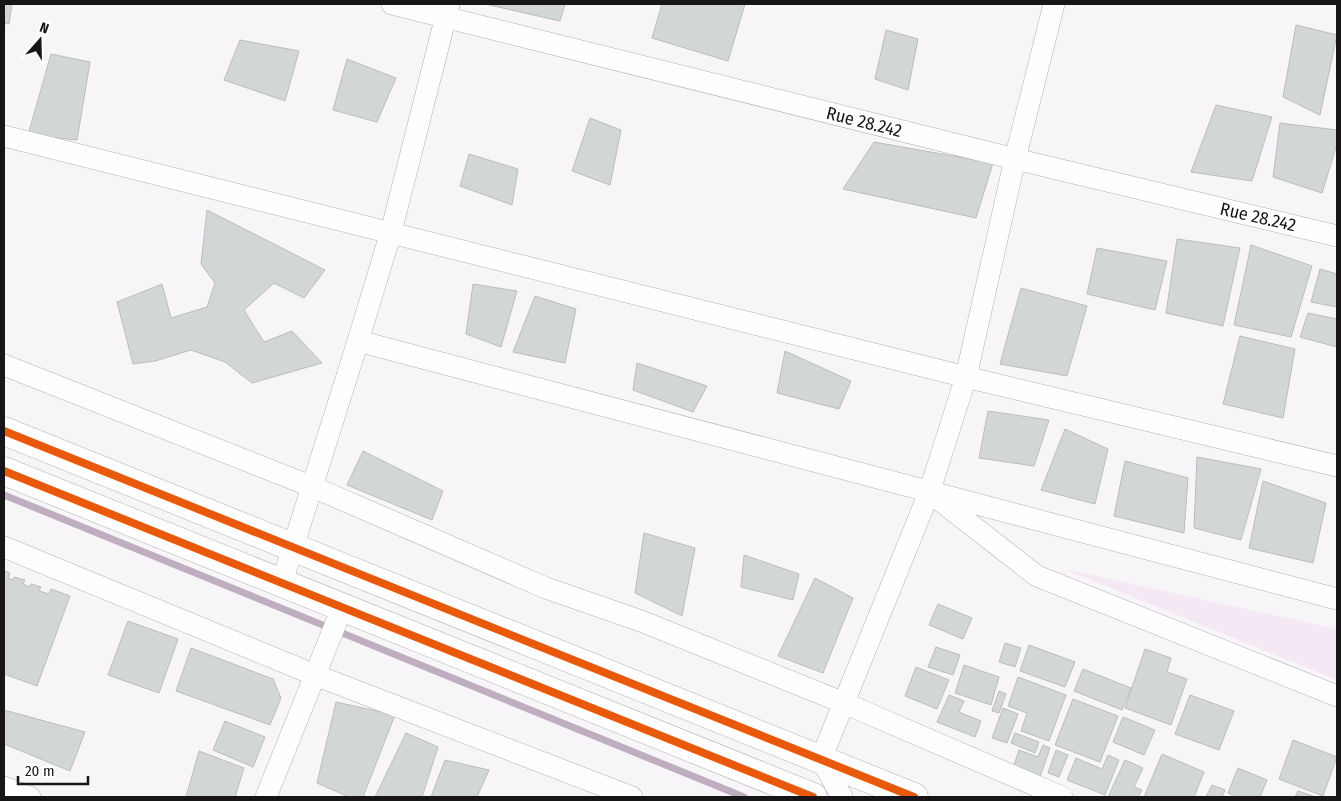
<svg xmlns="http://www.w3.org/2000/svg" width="1341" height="801" viewBox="0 0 1341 801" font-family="'Fira Sans Condensed',sans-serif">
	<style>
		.green { fill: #f4e8f4 }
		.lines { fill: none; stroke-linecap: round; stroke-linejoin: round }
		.stream { stroke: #bfaebf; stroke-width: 7 }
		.building { fill: #d2d7d5; stroke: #bdbcbd }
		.minor-casing { stroke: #b3b1b3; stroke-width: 22 }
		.primary-casing { stroke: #b3b1b3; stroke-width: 29 }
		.minor { stroke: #fefefe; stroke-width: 21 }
		.primary { stroke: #fefefe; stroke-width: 28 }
		.cycleway-casing { stroke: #fff; stroke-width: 11 }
		.cycleway { stroke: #e8590c; stroke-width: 8 }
		.labels { text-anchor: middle; stroke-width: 4.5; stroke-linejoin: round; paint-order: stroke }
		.street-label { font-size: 18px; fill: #171517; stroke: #fff }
	</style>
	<rect width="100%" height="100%" fill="#f7f5f7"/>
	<path class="green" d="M1064,569L1337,629V680Z"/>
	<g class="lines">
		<path class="stream" d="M4,495L744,797"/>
	</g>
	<path class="building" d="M4,4H12L9,24L4,23Z
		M485,4H565L560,21Z
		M662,4H745L728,61L652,38Z
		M1296,25L1337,35L1320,115L1283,97Z
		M886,30L918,39L908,90L875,79Z
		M240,40L299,51L285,101L224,80Z
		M51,54L90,62L77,140L28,135Z
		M347,59L396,78L377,122L333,110Z
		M1216,105L1272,117L1252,181L1191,172Z
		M590,118L621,130L610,185L572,171Z
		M1280,123L1337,130V144L1322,193L1273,177Z
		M874,142L993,163L976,218L843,189Z
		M469,154L518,169L512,205L460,186Z
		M207,210L325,270L304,298L274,283L244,310L264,342L292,331L322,363L252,383L225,362L191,350L155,361L133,364L117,302L162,284L171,318L207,307L215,283L201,264Z
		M1177,239L1240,248L1223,326L1166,313Z
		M1251,245L1312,266L1291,337L1234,325Z
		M1097,248L1167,261L1155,310L1087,294Z
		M1320,269L1337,274V307L1311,302Z
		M473,284L517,291L501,347L466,334Z
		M1021,288L1087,306L1067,376L1000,364Z
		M535,296L576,309L565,363L513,352Z
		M1308,313L1337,319V347L1300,337Z
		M1240,336L1295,349L1283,418L1223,404Z
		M785,351L851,381L839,409L777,393Z
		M637,363L707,386L693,412L633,390Z
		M988,411L1049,420L1034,466L979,458Z
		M1065,429L1108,449L1095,504L1041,490Z
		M363,451L443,491L432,520L347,485Z
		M1197,457L1261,469L1241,540L1194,528Z
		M1125,461L1188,478L1184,533L1114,516Z
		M1263,481L1326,503L1313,563L1249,548Z
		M644,533L695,548L682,616L635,593Z
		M744,555L799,574L793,600L741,587Z
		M4,571L10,573L8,578L13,580L14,577L25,580L23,584L30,587L31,584L41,587L39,591L49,594L51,589L70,596L37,686L4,674Z
		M815,578L853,598L823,673L778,656Z
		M938,604L972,618L963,639L929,625Z
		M128,621L178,639L159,693L108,675Z
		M1005,643L1021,648L1015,667L999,662Z
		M1029,645L1075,662L1065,687L1020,671Z
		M936,647L960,655L953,675L928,667Z
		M191,648L273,679L281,698L270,725L176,691Z
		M1145,649L1171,658L1167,672L1187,679L1171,725L1125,708Z
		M964,665L999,677L991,705L955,693Z
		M916,667L949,680L937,709L905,696Z
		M1083,669L1131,688L1122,710L1074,691Z
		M1018,677L1066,695L1049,741L1021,731L1027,713L1008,706Z
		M999,691L1006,694L999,713L992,711Z
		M949,695L964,701L959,712L981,721L975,737L937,722Z
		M1190,695L1234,711L1219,750L1175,734Z
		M1073,699L1118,716L1100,762L1055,745Z
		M336,702L395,715L363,797H349L317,783Z
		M1003,708L1018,714L1007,743L992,738Z
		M4,710L85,732L70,771L4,744Z
		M1123,717L1155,730L1144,755L1113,742Z
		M225,721L265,737L253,767L213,750Z
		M406,733L438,747L422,797H375Z
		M1015,733L1039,742L1035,753L1011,743Z
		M1293,740L1337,757L1323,796L1279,779Z
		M1043,745L1050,748L1040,777L1013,768L1019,750L1038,757Z
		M1056,750L1068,755L1059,777L1048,773Z
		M199,751L244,768L235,797H186Z
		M1162,754L1204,772L1194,797H1144Z
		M1108,755L1119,760L1105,795L1067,780L1076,758L1102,769Z
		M445,760L489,770L477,797H431Z
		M1125,760L1143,768L1134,787L1142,790L1138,797H1108Z
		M1238,768L1267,780L1260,797H1238L1228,793Z
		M1212,785L1225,790L1222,797H1206Z
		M1298,791L1316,797H1295Z"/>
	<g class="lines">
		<defs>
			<path id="minor" d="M392,4L1015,159L1337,236
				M4,136L966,377L1337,466
				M358,341L1337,599
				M4,365L313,487L546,588L641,621L844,703L1062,797
				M938,499L1037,576L1337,696
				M4,547L315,675L632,797
				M282,582L358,341L391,232L449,4
				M4,787L30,797
				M266,797L342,608
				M842,797L821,759L929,493L966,377L1015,159L1054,4"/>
			<path id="primary" d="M4,431L914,797
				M4,471L813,797"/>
		</defs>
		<use href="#minor" class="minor-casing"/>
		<use href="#primary" class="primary-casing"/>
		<use href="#minor" class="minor"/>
		<use href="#primary" class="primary"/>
		<defs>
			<path id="cycleway" d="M4,431L914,797
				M4,471L813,797"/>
		</defs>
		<use href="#cycleway" class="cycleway-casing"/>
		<use href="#cycleway" class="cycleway"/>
	</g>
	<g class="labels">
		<g class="street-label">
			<text transform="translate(864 122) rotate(14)" y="6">Rue 28.242</text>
			<text transform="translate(1258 217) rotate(13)" y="6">Rue 28.242</text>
		</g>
	</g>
	<rect width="1341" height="801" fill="none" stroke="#171517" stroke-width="10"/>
	<g transform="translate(40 40) rotate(20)" stroke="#ffffff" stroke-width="4" paint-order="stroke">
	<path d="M0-4L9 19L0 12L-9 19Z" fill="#171517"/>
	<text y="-8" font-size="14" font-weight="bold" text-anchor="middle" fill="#171517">N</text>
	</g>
	<path d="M18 776v8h70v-8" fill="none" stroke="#171517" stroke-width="2.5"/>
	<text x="25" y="776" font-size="15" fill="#171517" stroke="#ffffff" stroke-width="4" paint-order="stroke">20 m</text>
</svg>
